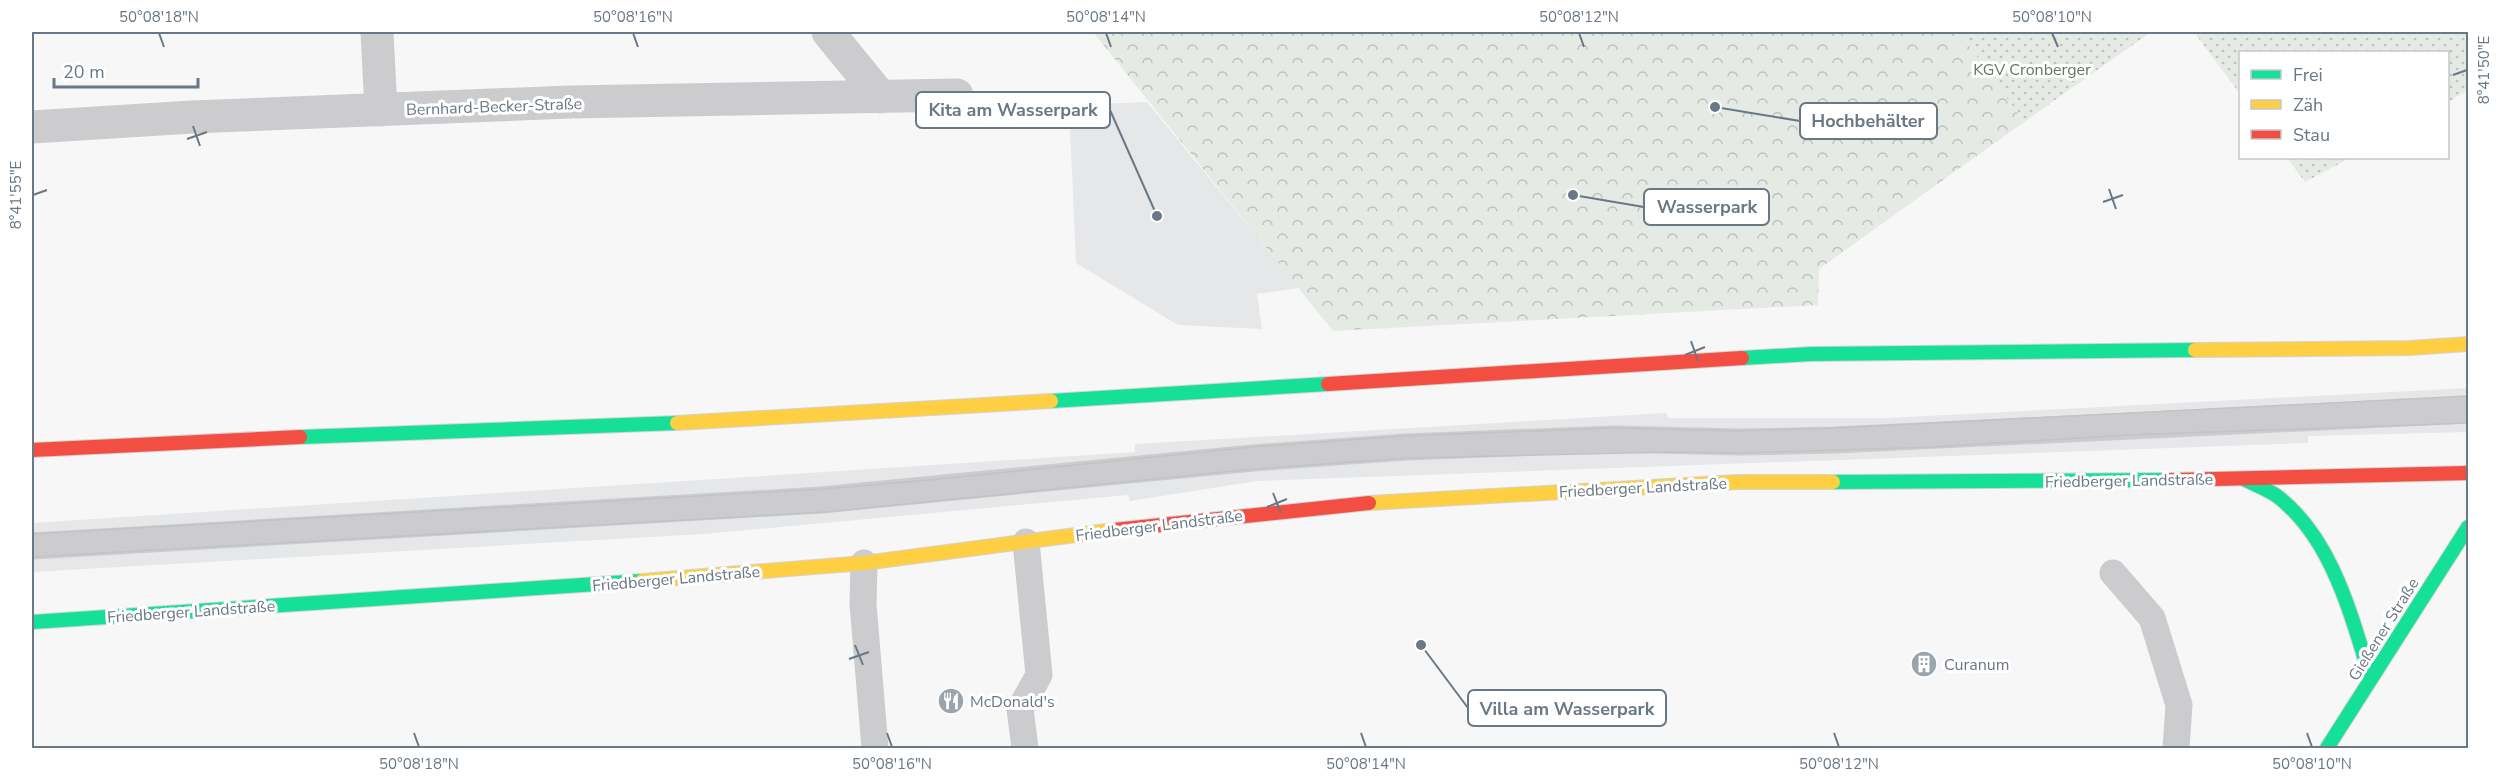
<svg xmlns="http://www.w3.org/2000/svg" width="2500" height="780" viewBox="0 0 2500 780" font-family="'Nunito Sans',sans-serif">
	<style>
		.built { fill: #e6e7e8 }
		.grass { fill: url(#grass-dots) }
		.park { fill: url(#park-crowns) }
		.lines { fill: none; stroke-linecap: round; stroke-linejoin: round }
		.fast-casing { stroke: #d3d4d5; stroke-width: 16 }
		.slow-casing { stroke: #d3d4d5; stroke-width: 16 }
		.jam-casing { stroke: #d3d4d5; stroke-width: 16 }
		.lane { stroke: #ccccce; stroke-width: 27 }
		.street { stroke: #ccccce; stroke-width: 33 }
		.fast { stroke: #16e098; stroke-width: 14 }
		.slow { stroke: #ffcf43; stroke-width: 14 }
		.jam { stroke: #f24e42; stroke-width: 14 }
		.tram { stroke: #c2c3c4; stroke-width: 1.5 }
		.ticks { fill: none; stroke: #6a7784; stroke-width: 2 }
		.labels { text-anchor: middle; stroke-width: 6; stroke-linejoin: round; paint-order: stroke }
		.park-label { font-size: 16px; fill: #667764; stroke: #fff }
		.street-label { font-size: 16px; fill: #6a7784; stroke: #fff }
		.poi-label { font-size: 16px; fill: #6a7784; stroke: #fff; text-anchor: start }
		.leader { fill: none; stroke: #6a7784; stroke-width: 2 }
		.callout-dot { fill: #6a7784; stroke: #fff; stroke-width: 2 }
		.callout { fill: #fff; stroke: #6a7784; stroke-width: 2 }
		.callout-label { font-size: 18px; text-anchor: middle; font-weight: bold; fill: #6a7784 }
		.neatline { fill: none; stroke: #6a7784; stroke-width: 2 }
		.ticks-label { font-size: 15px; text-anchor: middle; fill: #6a7784 }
	</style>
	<defs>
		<pattern id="grass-dots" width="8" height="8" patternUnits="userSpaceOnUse" patternTransform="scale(1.5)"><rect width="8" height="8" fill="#e6eae5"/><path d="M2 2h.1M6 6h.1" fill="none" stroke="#bec2bf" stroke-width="1.8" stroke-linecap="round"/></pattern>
		<pattern id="park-crowns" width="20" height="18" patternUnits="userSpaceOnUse" patternTransform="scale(1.5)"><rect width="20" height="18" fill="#e6eae5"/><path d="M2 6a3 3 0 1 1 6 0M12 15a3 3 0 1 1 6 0" fill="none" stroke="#bec2bf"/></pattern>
	</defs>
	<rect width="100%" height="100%" fill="#f7f7f7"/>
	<path class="built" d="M1147,102L1299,288L1257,294L1262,329L1178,325L1076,263L1069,105Z
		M2468,388V432L2308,436V443L1257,481L1130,501L1128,495L704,534L32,572V523L1135,452V444L1667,413L1668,418H1887Z"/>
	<path class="grass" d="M1959,32H2151L2024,122Z
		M2194,32H2468V90L2448,102V52H2240V94Z
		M2287,158H2350L2305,182Z"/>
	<path class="park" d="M1093,32H1959L2024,122L1819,269L1818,305L1333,331Z"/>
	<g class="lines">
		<defs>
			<path id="fast" d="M1742,358L1811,354L2195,350
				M1051,401L1328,384
				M300,437L677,423
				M2244,479C2255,485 2267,489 2277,496C2333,539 2351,616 2371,679
				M1833,482L2171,480
				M32,622L642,581
				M2327,748L2468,527"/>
			<path id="slow" d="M2195,350L2410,348L2468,344
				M677,423L1051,401
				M1369,503L1738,482H1833
				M642,581L864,563L1114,530"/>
			<path id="jam" d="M1328,384L1742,358
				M32,450L300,437
				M2171,480L2468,473
				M1114,530L1369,503"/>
		</defs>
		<use href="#fast" class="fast-casing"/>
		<use href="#slow" class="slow-casing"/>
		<use href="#jam" class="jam-casing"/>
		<path class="lane" d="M32,546L821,500L1253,458L1406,447L1614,439L1741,442L1835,440L2468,410
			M864,563L863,604L875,748
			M2113,573L2152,618L2179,705L2176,748
			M1025,748L1020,709L1039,675L1026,542"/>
		<path class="street" d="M377,32L381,110
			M828,32L881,97
			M32,127L192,117L570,102L957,95"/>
		<use href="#fast" class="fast"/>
		<use href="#slow" class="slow"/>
		<use href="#jam" class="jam"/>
		<path class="tram" d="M32,534L823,489L929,480L1252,447L1405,436L1613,428L1738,431L1835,428L2468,396
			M32,557L825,512L1254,469L1407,458L1670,452L1743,453L1932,447L2129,435L2468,423"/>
	</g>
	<path class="ticks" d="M159,33L164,47M633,33L638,47M1106,33L1111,47M1579,33L1584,47M2052,33L2058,47M2453,75L2467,70M193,126L200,146M187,139L207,132M2109,189L2116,209M33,195L47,190M2103,202L2123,195M1691,341L1698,361M1685,355L1705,347M1273,493L1281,513M1267,507L1287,499M855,645L863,665M849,659L869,652M414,733L419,747M887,733L892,747M1361,733L1366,747M1834,733L1839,747M2307,733L2312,747"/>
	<defs>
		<symbol id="building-disc" viewBox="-11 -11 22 22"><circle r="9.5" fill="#9ba4ac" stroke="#fff"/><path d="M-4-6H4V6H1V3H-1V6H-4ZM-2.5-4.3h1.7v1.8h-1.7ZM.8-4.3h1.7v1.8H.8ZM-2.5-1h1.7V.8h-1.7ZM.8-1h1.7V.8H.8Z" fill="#fff"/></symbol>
		<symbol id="restaurant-disc" viewBox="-11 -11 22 22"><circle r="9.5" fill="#9ba4ac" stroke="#fff"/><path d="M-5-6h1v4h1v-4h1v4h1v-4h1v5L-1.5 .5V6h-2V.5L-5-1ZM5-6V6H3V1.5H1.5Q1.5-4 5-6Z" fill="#fff"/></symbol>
	</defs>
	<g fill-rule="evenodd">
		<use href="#building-disc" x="1909" y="649" width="30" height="30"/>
		<use href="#restaurant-disc" x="936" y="686" width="30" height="30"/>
	</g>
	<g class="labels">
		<g class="park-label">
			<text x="2032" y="75">KGV Cronberger</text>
		</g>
		<g class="street-label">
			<text transform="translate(494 106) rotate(-2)" y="6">Bernhard-Becker-Straße</text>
			<text transform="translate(2129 480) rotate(-1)" y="6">Friedberger Landstraße</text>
			<text transform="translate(1643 487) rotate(-3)" y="6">Friedberger Landstraße</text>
			<text transform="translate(1159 525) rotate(-7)" y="6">Friedberger Landstraße</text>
			<text transform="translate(676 578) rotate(-5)" y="6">Friedberger Landstraße</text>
			<text transform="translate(191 611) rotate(-4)" y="6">Friedberger Landstraße</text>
			<text transform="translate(2383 629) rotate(-58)" y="6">Gießener Straße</text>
		</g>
		<g class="poi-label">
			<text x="1944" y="670">Curanum</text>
			<text x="970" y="707">McDonald's</text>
		</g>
	</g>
	<path class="leader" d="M1157 216L1110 110M1715 107L1800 121M1573 195L1644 207M1421 645L1468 708"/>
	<g class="callout-dot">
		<circle cx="1157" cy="216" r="6"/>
		<circle cx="1715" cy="107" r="6"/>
		<circle cx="1573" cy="195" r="6"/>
		<circle cx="1421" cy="645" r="6"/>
	</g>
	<g class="callout">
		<rect x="916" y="92" width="194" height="36" rx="6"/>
		<rect x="1800" y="103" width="137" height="36" rx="6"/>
		<rect x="1644" y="189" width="125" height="36" rx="6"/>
		<rect x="1468" y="690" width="198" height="36" rx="6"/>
	</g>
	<g class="callout-label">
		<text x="1013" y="116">Kita am Wasserpark</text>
		<text x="1868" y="127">Hochbehälter</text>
		<text x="1707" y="213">Wasserpark</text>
		<text x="1567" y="715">Villa am Wasserpark</text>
	</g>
	<rect width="2500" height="780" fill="none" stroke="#ffffff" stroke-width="66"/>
	<rect x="2239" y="51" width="210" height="108" fill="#ffffff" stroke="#c3c9ce" stroke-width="1.5"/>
	<rect x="2251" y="70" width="30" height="9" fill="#16e098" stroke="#c3c9ce" stroke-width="1.5"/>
	<text x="2293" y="81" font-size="18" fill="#6a7784">Frei</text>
	<rect x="2251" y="100" width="30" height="9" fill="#ffcf43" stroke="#c3c9ce" stroke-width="1.5"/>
	<text x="2293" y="111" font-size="18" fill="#6a7784">Zäh</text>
	<rect x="2251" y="130" width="30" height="9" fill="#f24e42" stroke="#c3c9ce" stroke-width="1.5"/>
	<text x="2293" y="141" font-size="18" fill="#6a7784">Stau</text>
	<path d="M54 78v9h144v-9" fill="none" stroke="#6a7784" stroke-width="3"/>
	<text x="63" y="78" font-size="18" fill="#6a7784" stroke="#ffffff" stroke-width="4.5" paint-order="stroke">20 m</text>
	<rect x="33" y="33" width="2434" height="714" class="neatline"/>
	<g class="ticks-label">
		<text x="159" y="22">50°08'18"N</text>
		<text x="633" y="22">50°08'16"N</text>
		<text x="1106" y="22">50°08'14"N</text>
		<text x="1579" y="22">50°08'12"N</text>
		<text x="2052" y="22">50°08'10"N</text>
		<text transform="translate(2484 70) rotate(-90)" y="5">8°41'50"E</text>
		<text transform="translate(16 195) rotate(-90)" y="5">8°41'55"E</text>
		<text x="419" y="769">50°08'18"N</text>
		<text x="892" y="769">50°08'16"N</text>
		<text x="1366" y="769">50°08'14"N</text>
		<text x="1839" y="769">50°08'12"N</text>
		<text x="2312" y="769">50°08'10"N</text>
	</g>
</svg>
